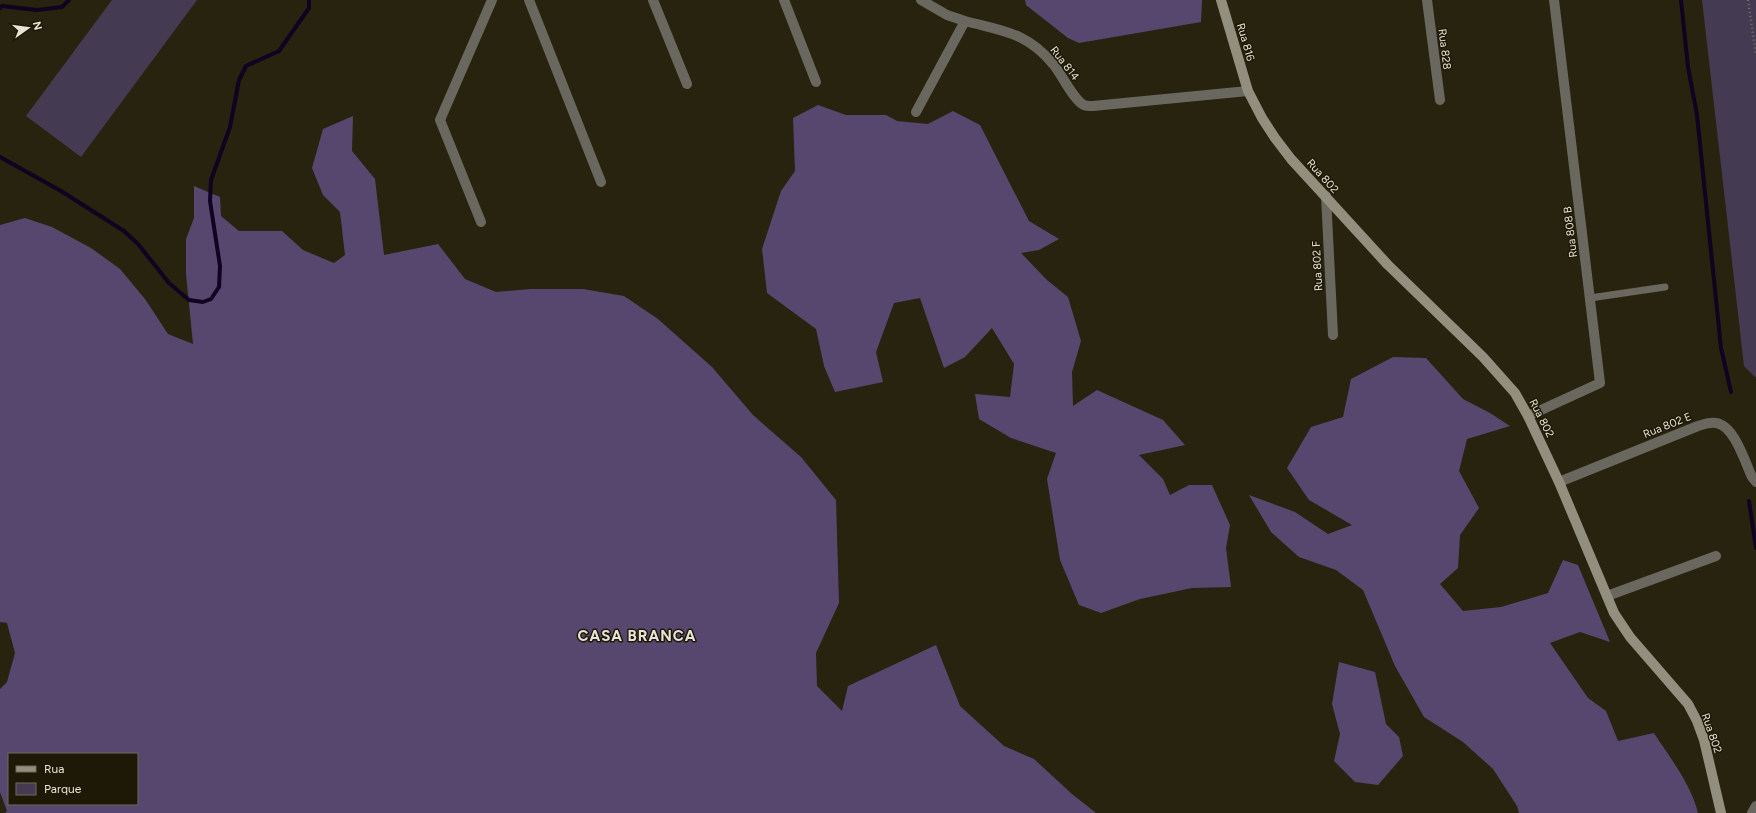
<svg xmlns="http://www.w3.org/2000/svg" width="1756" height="813" viewBox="0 0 1756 813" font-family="Figtree,sans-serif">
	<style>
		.green { fill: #443b52 }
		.forest { fill: #57476e; fill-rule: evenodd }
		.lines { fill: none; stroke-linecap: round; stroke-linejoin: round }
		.stream { stroke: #100220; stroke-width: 4 }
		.path { stroke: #767261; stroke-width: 2.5; stroke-dasharray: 1 3; stroke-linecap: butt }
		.lane { stroke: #6a685e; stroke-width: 7 }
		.street { stroke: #6a685e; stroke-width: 10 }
		.secondary { stroke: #938f7f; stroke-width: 10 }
		.labels { text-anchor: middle; stroke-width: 3; stroke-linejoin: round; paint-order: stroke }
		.street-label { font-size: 11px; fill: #e7e4d7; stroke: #1e1906 }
		.district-label { font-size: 15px; font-weight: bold; letter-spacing: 1px; fill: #e7e4d7; stroke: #1e1906 }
	</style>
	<rect width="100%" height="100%" fill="#28230f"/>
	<path class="green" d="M112,0H197L81,157L26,116Z
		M1702,0H1756V377H1755L1744,366Z"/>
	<path class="forest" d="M1025,0H1202L1201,22L1079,43L1068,38L1026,5Z
		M818,105L846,115H886L897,121L928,124L953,111L980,125L1029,221L1059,239L1039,250L1021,253L1047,280L1068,297L1081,341L1072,372L1073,406L1097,390L1163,420L1185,445L1139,455L1163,479L1170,495L1189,485H1212L1230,525L1226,548L1231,587L1192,588L1140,599L1101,613L1079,605L1060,560L1047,479L1056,453L1011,438L979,419L975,394L1010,397L1014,364L992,328L965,357L944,368L920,298L894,303L876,352L883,382L835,392L824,366L816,329L767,293L762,249L781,191L795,171L793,118Z
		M353,116L352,151L375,179L384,255L438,244L465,279L496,292L530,289H583L624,296L658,319L712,367L753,415L801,457L836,500L839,603L816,653L817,686L842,711L848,686L936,645L960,706L1004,746L1034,759L1072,794L1096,813H5L7,811L0,792V689L7,682L15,653L7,623L0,622V225L25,218L52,227L91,248L120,269L145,299L168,334L193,344L186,274V239L194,218V186L220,197L221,216L239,231H282L303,250L334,263L345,255L340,212L323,195L312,168L323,129ZM9,754H137V804H9Z
		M1393,357L1426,358L1463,399L1490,413L1510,426L1467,439L1459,471L1479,508L1460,535L1458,568L1440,584L1463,611L1501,607L1548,593L1563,560L1578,565L1610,642L1580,632L1550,643L1588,698L1606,711L1618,741L1654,733C1670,758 1691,784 1698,813H1519L1517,806L1493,769L1463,742L1424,717L1395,666L1363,590L1336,570L1299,557L1271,532L1249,495L1295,512L1328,534L1352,525L1309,500L1287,468L1311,427L1343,417L1351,379Z
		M1339,662L1375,672L1386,724L1399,737L1403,756L1378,785L1355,782L1334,761L1340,734L1332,704Z"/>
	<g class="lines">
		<path class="stream" d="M1681,0L1688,67L1697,115L1721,348L1731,392
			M0,8L2,6L37,10L62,7L69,0
			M0,157L61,191L124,231L138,244L169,283L189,300L203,302L211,299L219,287L220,266L210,201L211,180L230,127L239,80L246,66L279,51L309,8V0
			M1749,501L1756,548"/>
		<path class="path" d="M1748,0L1756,55"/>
		<path class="lane" d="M1590,298L1665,287"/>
		<path class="street" d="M529,0L601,182
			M653,0L687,84
			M784,0L816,82
			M921,0L947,15L965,21
			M1427,0L1440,100
			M916,112L965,21C1002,31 1027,32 1053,64C1061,73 1074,101 1084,105C1086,106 1090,106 1093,106L1248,91
			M1326,196L1333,335
			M481,222L440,120L492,0
			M1528,416L1600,383L1554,0
			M1559,482L1698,426C1704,424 1710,422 1716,423C1734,425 1745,462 1752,477L1756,482
			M1607,596L1716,556
			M1752,813L1756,806"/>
		<path class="secondary" d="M1221,0L1248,91L1262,118L1275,138L1291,159L1388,265L1483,357L1515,393L1528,416L1559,482L1614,613L1630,637L1688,704L1697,721L1704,740L1721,813"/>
	</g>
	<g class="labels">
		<g class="street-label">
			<text transform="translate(1246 42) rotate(74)" y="4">Rua 816</text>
			<text transform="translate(1445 49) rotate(83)" y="4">Rua 828</text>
			<text transform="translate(1065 63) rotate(52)" y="4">Rua 814</text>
			<text transform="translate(1323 176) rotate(48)" y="4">Rua 802</text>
			<text transform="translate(1570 232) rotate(-97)" y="4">Rua 808 B</text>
			<text transform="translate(1317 266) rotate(-93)" y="4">Rua 802 F</text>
			<text transform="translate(1542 418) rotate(63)" y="4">Rua 802</text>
			<text transform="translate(1667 425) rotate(-22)" y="4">Rua 802 E</text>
			<text transform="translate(1712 733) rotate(71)" y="4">Rua 802</text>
		</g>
		<g class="district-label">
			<text x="637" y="641">CASA BRANCA</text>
		</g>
	</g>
	<rect x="8" y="753" width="130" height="52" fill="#1e1906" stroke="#6e6a5a"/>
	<rect x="16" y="766" width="20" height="6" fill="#938f7f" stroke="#6e6a5a"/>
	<text x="44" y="773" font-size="12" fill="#e7e4d7">Rua</text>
	<rect x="16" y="783" width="20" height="12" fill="#443b52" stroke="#6e6a5a"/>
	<text x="44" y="793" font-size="12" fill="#e7e4d7">Parque</text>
	<g transform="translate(28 28) rotate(76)" stroke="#1e1906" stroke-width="3" paint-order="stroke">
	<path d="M0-3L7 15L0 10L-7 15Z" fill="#e7e4d7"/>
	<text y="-6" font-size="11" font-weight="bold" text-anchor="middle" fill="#e7e4d7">N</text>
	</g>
</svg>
